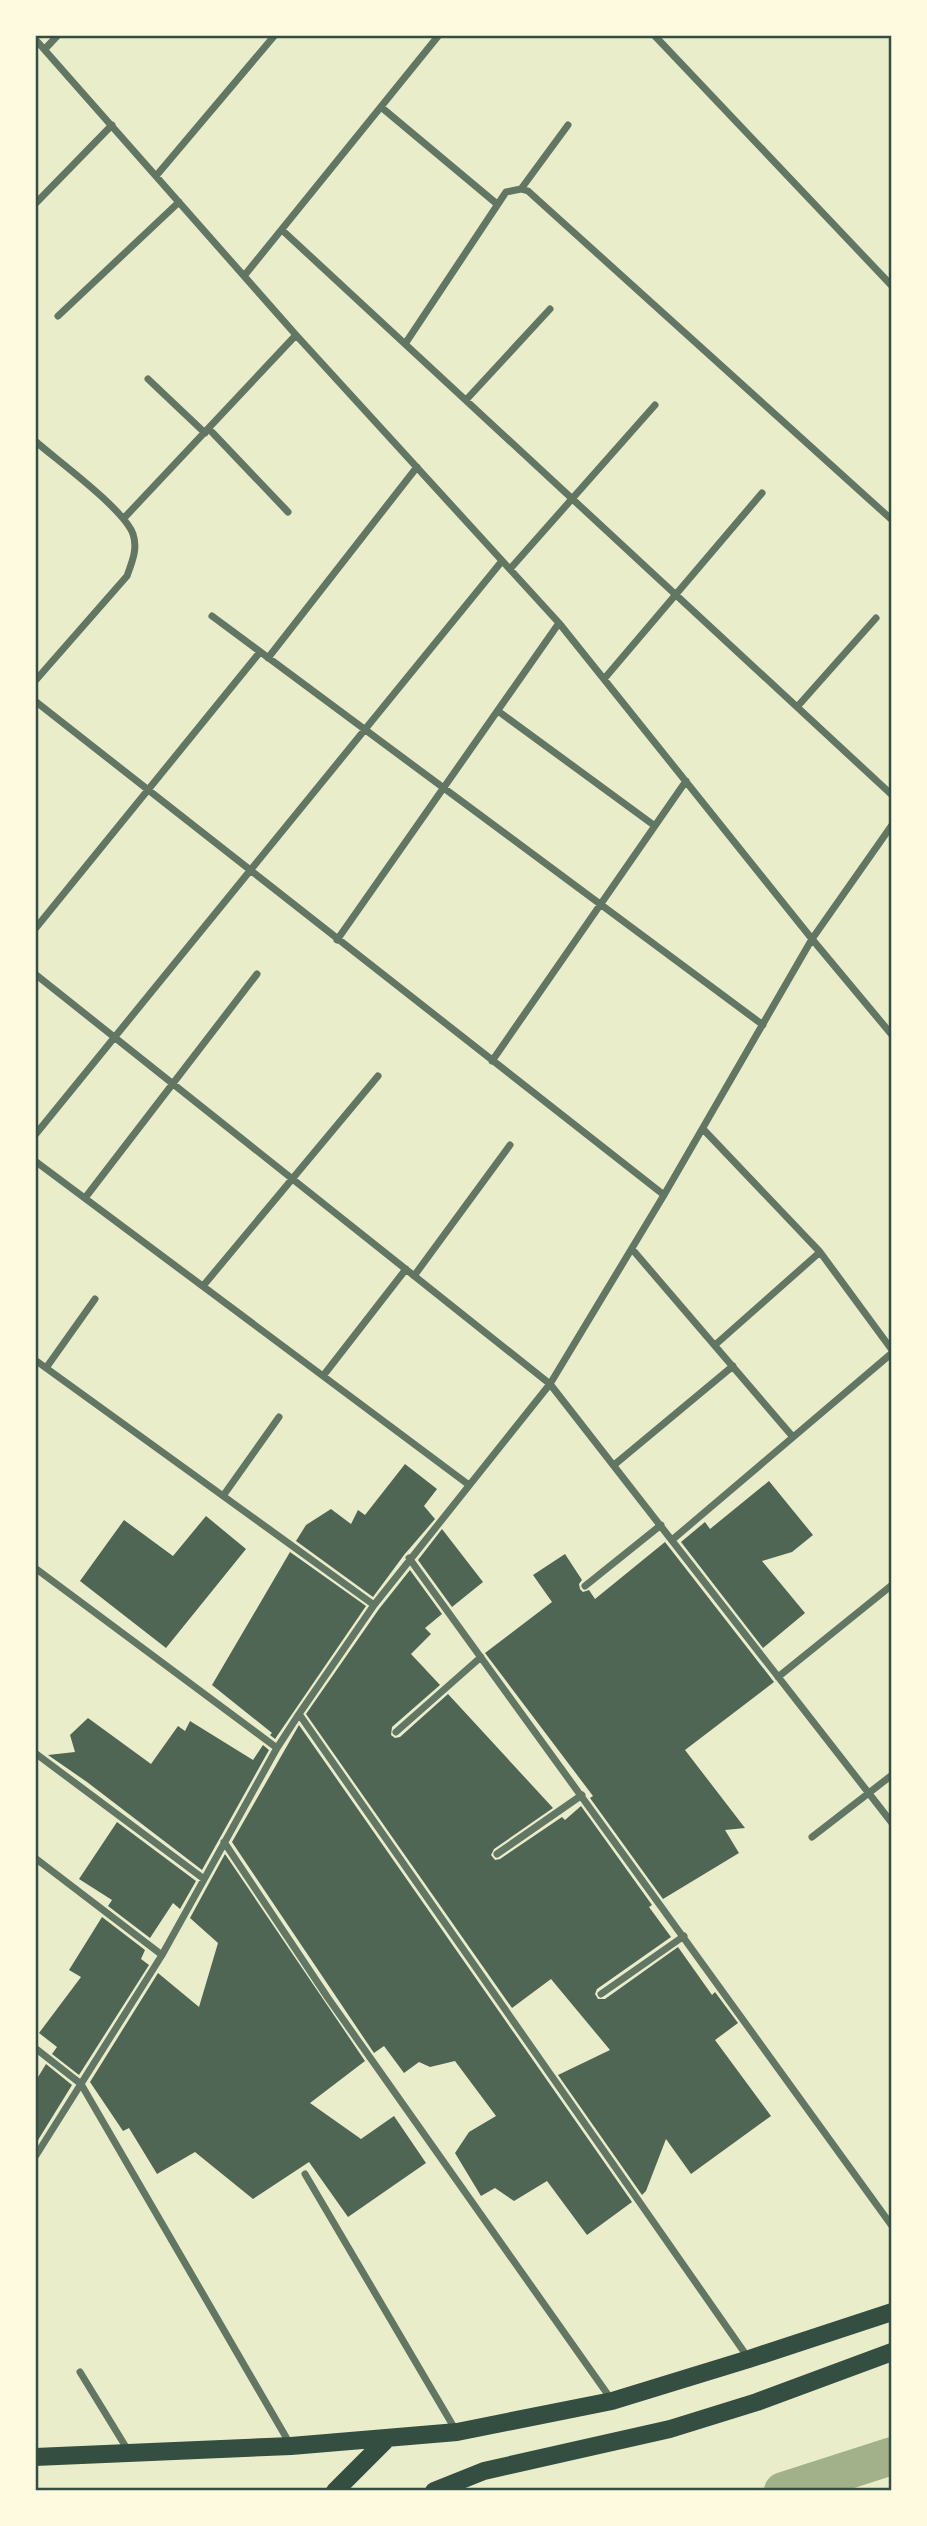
<svg xmlns="http://www.w3.org/2000/svg" width="927" height="2526" viewBox="0 0 927 2526" font-family="'Noto Sans',sans-serif">
	<style>
		.lines { fill: none; stroke-linecap: round; stroke-linejoin: round }
		.canal { stroke: #a3b18a; stroke-width: 38 }
		.building { fill: #4f6655 }
		.minor { stroke: #617663; stroke-width: 7 }
		.primary { stroke: #344e41; stroke-width: 18 }
		.neatline { fill: none; stroke: #344e41; stroke-width: 2.5 }
	</style>
	<rect width="100%" height="100%" fill="#e9edc9"/>
	<g class="lines">
		<path class="canal" d="M783,2491L892,2456"/>
	</g>
	<path class="building" d="M405,1464L437,1489L424,1506L435,1519L404,1555L373,1597L296,1541L306,1525L331,1509L351,1524L358,1510L365,1515Z
		M769,1481L813,1535L792,1552L762,1561L805,1613L763,1648L681,1542L705,1522L710,1529Z
		M206,1516L246,1549L166,1648L80,1581L124,1520L173,1556Z
		M442,1529L483,1582L452,1607L418,1560Z
		M665,1542L774,1682L685,1750L745,1828L725,1830L739,1853L663,1899L590,1798L593,1796L485,1653L552,1602L533,1575L565,1554L582,1580L579,1584L580,1589L583,1592L589,1590L595,1599Z
		M290,1552L366,1606L275,1739L270,1735L272,1733L212,1685Z
		M410,1570L442,1614L425,1628L431,1634L411,1654L440,1685L392,1727L391,1735L395,1738L400,1737L448,1694L553,1808L494,1849L491,1855L495,1860L500,1859L562,1817L565,1820L581,1806L652,1905L649,1907L671,1937L597,1989L595,1994L598,1999H605L678,1947L712,1995L715,1992L738,2023L715,2040L771,2116L691,2174L666,2139L646,2191L642,2195L558,2075L610,2050L551,1979L512,2008L306,1714L379,1609Z
		M88,1718L151,1764L178,1726L185,1731L190,1721L253,1760L263,1745L269,1750L202,1870L87,1782L48,1755L75,1752L70,1735Z
		M299,1725L632,2202L587,2235L547,2181L514,2201L495,2188L481,2196L455,2153L469,2132L496,2116L455,2061L430,2067L419,2062L404,2073L384,2046L374,2053L232,1842Z
		M117,1822L196,1881L180,1909L173,1903L150,1938L108,1906L112,1900L79,1879Z
		M225,1854L365,2061L310,2103L361,2139L394,2116L426,2163L348,2217L309,2162L253,2199L195,2152L157,2174L129,2128L123,2131L90,2082L158,1973L199,2007L218,1943L190,1918Z
		M102,1917L145,1950L141,1959L149,1965L79,2075L52,2054L57,2047L39,2033L81,1977L69,1970Z
		M46,2064L72,2085L35,2145V2082Z"/>
	<g class="lines">
		<path class="minor" d="M654,35L892,286
			M35,39L296,335L559,623L812,939L892,1035
			M45,49L58,35
			M381,107L497,204
			M156,176L275,35
			M521,189L568,125
			M35,204L112,125
			M282,230L892,795
			M244,276L439,35
			M58,316L179,202
			M405,344L506,192L521,189L528,191L892,520
			M148,379L205,433
			M466,400L550,309
			M209,429L288,512
			M35,441C58,461 124,509 133,534C138,549 132,562 127,576L35,681
			M125,517L296,335
			M510,569L655,405
			M212,616L763,1025
			M268,658L417,467
			M604,679L762,493
			M35,701L664,1195
			M797,707L876,618
			M498,711L655,826
			M35,929L260,652
			M337,940L559,623
			M35,974L550,1384L892,1823
			M492,1061L686,781
			M703,1129L820,1252L892,1350
			M35,1135L502,561
			M35,1161L469,1485
			M85,1198L257,974
			M632,1249L793,1437
			M414,1276L510,1145
			M203,1286L378,1076
			M715,1345L820,1252
			M35,1360L374,1605
			M46,1368L95,1299
			M323,1376L406,1269
			M614,1465L733,1366
			M223,1496L279,1417
			M672,1540L892,1353
			M409,1558L892,2226
			M35,1568L277,1748
			M585,1586L661,1525
			M778,1677L892,1585
			M299,1714L749,2359
			M396,1732L481,1657
			M35,1753L204,1879
			M812,1837L892,1775
			M224,1842L328,1998L611,2399
			M497,1854L582,1795
			M35,1858L162,1955
			M601,1994L684,1936
			M35,2048L81,2084L290,2444
			M35,2157L162,1955L277,1748L299,1714L374,1605L550,1384L664,1195L812,939L892,825
			M305,2174L455,2429
			M80,2372L129,2452"/>
		<path class="primary" d="M35,2457L291,2446L457,2432L612,2401L749,2359L892,2312
			M335,2491L387,2439
			M434,2491L484,2471L670,2429L757,2402L892,2352"/>
	</g>
	<rect width="927" height="2526" fill="none" stroke="#fefae0" stroke-width="74"/>
	<rect x="37" y="37" width="853" height="2452" class="neatline"/>
</svg>
